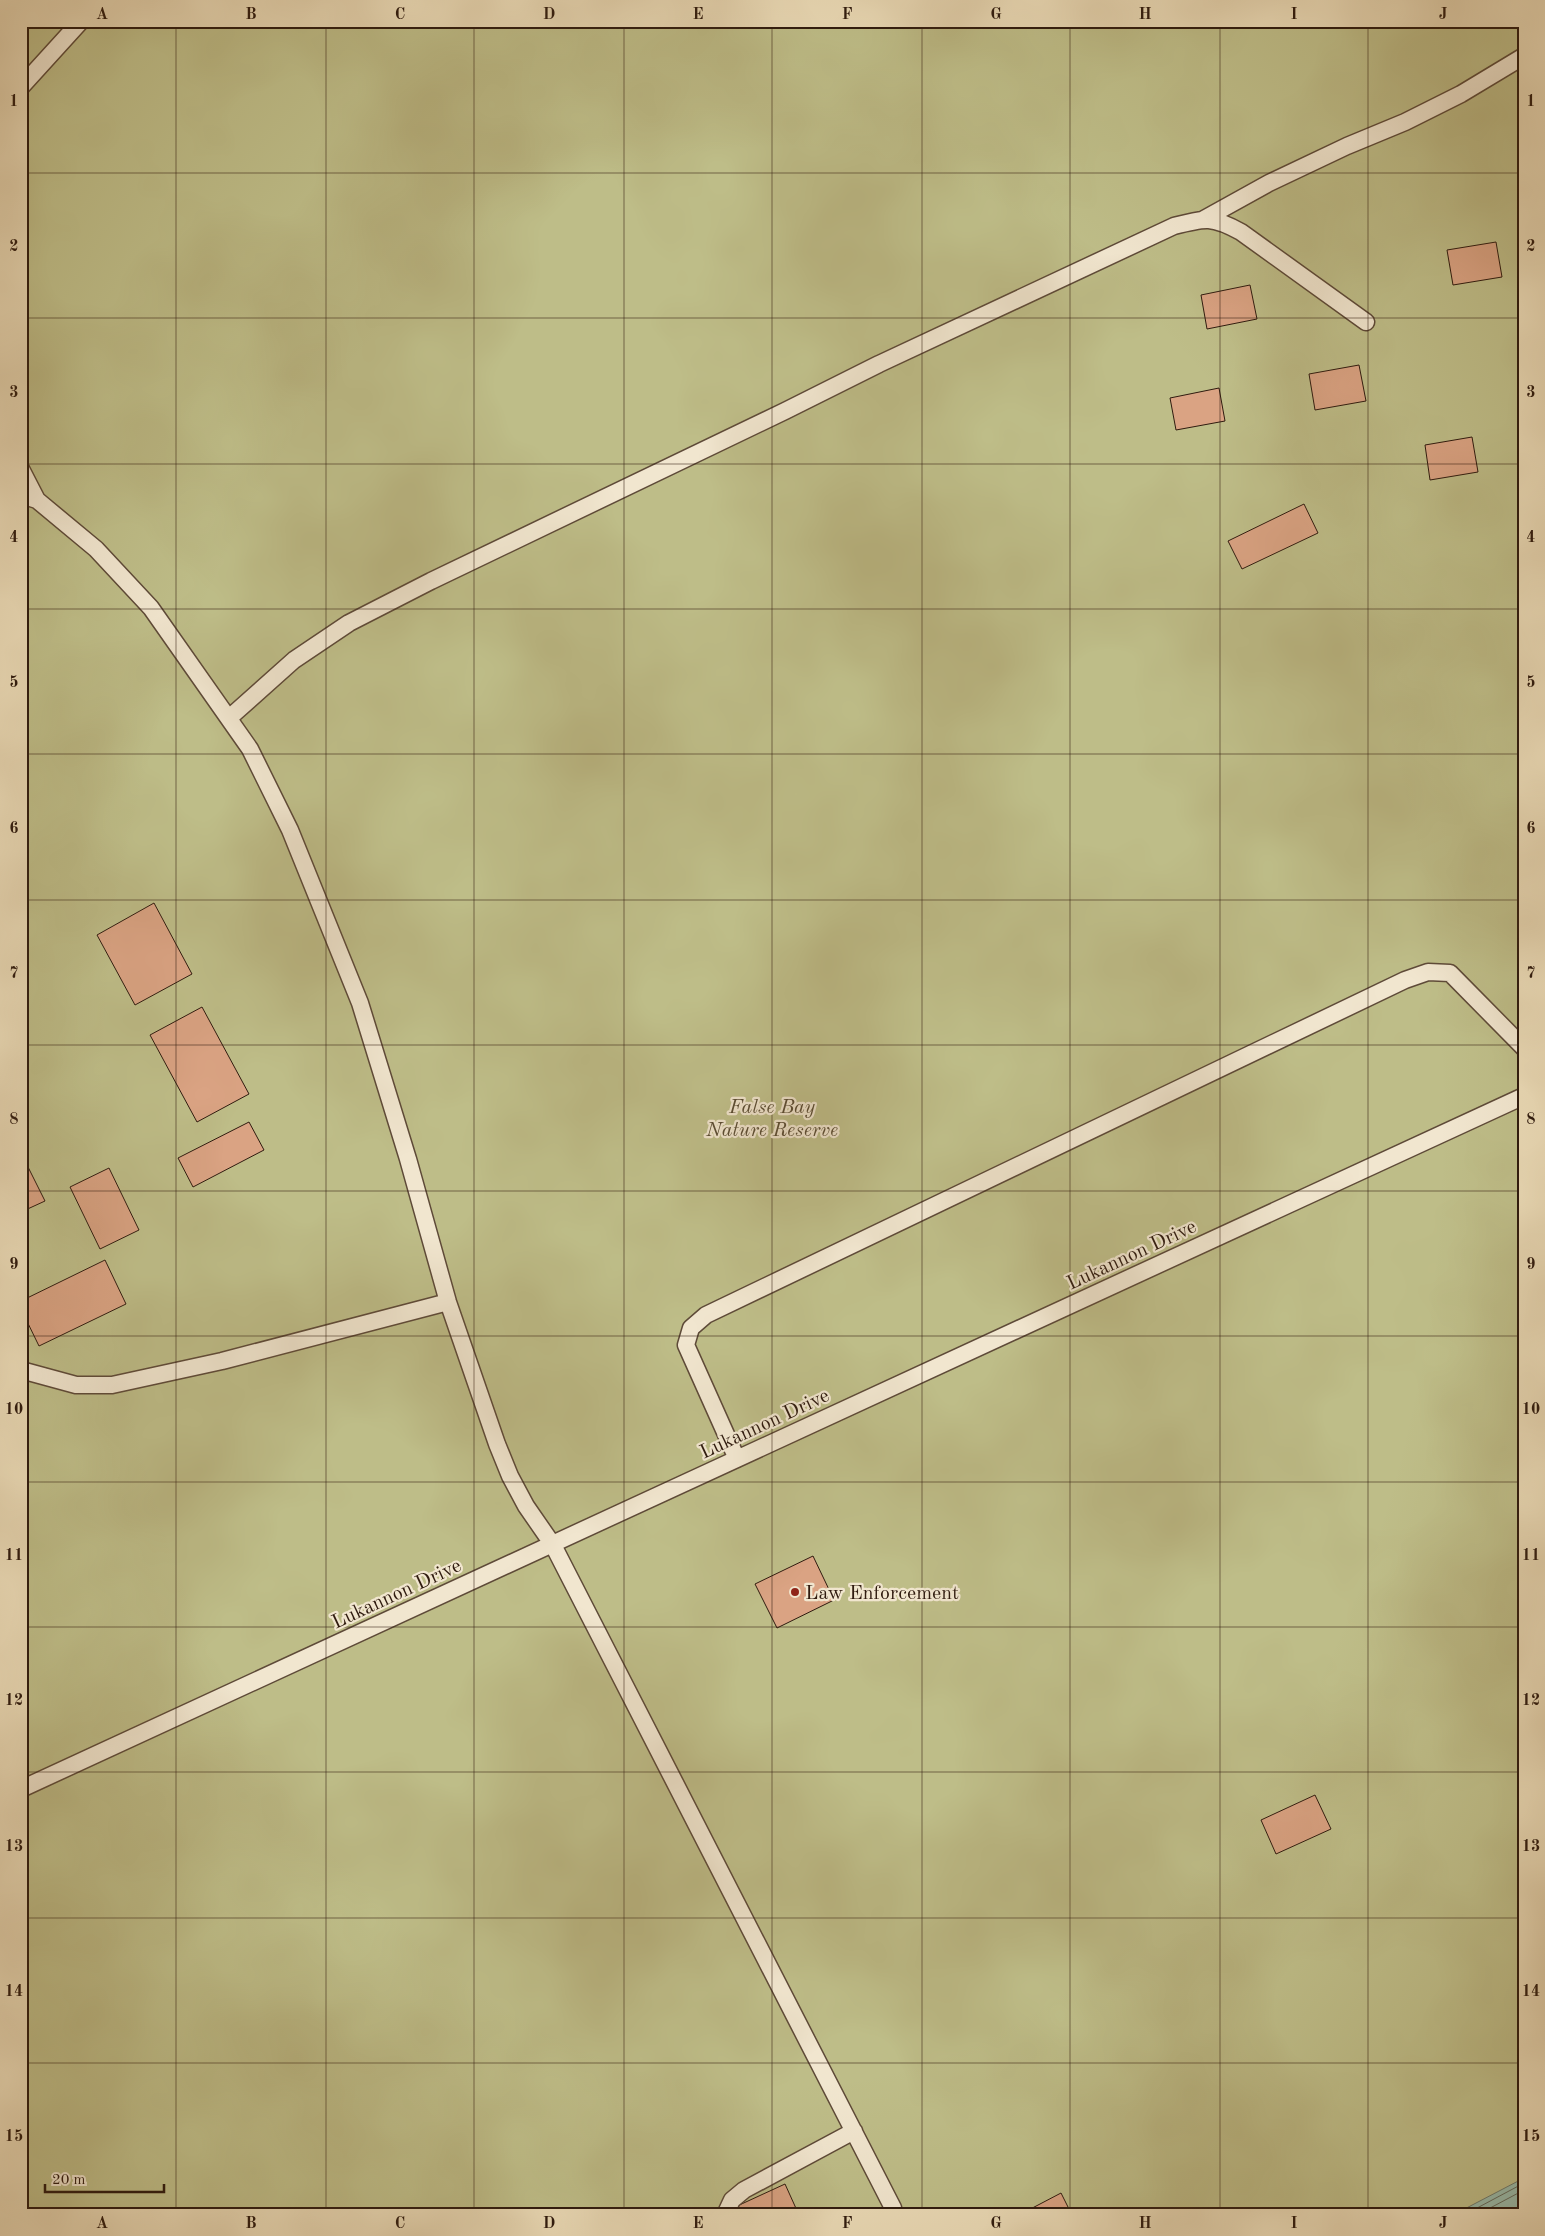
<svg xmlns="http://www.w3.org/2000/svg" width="1545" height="2236" viewBox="0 0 1545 2236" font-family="'Old Standard TT',serif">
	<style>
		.green { fill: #bebd88; stroke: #766c4c }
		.water { fill: #98baaa; stroke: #6e7a6c }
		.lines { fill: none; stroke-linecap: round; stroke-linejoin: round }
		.shore { stroke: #646a5c; stroke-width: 1 }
		.building { fill: #daa383; stroke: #2f1b0f }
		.service-casing { stroke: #5e4a38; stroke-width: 19 }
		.service { stroke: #f1e6cf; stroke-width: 16 }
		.grid { fill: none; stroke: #2f1b0f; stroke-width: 1; stroke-opacity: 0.55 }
		.poi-dot { fill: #8f2418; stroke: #f1e6cf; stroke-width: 2 }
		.labels { text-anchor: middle; stroke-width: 4.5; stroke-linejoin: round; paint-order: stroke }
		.park-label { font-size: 20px; font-style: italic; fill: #5a4c33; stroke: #f1e6cf }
		.street-label { font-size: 20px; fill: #2f1b0f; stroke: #f1e6cf }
		.poi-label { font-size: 20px; fill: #2f1b0f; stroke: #f1e6cf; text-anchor: start }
		.neatline { fill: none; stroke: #2f1b0f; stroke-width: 2 }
		.grid-label { font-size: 16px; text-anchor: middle; font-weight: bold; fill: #2f1b0f }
	</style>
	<rect width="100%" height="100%" fill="#e9d9b5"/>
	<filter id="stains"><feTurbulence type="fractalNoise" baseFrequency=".004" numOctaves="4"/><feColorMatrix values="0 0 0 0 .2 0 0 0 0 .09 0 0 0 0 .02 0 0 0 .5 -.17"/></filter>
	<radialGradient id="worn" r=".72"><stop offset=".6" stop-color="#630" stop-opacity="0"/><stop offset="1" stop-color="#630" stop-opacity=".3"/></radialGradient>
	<path class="green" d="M21,21H1524V2215H21Z"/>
	<path class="water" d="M1524,2178V2215H1453Z"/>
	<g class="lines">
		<path class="shore" d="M1464,2215L1524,2183
			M1477,2215L1524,2190"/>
	</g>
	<path class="building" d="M1496,242L1502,277L1453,285L1447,250Z
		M1250,285L1257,319L1207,329L1201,295Z
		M1359,365L1366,401L1315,410L1309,374Z
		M1219,388L1225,421L1176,430L1170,398Z
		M1472,437L1478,472L1430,480L1425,445Z
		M1304,504L1318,533L1242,569L1228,541Z
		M154,903L192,974L135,1005L97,935Z
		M202,1007L249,1094L197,1122L150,1035Z
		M249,1122L264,1150L193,1187L178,1158Z
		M21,1153L45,1201L21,1212Z
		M109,1168L139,1230L100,1249L70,1187Z
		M105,1260L126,1304L39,1346L21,1309V1301Z
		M813,1556L834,1600L777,1628L755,1584Z
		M1315,1795L1331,1829L1276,1854L1261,1820Z
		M785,2184L799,2215H739L735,2207Z
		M1061,2193L1072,2215H1019Z"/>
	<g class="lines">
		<defs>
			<path id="service" d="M21,87L81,21
				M1204,219L1269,183L1347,146L1405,122L1461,94L1524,56
				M21,469L37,500
				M21,495L37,500L96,549L151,608L250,749L290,830L360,1003L408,1159L448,1302L497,1444L510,1476L526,1506L553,1545L893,2208
				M229,718L294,660L349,623L431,581L785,411L879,364L1174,226C1205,218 1212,216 1241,232L1366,322
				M21,1370L76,1385H112L222,1361L448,1302
				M737,1459L686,1345L691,1328L706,1315L1405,980L1428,972L1450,973L1524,1048
				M21,1789L1524,1096
				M725,2215L732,2200L744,2190L854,2131"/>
		</defs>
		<use href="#service" class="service-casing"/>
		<use href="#service" class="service"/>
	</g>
	<path class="grid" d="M176,21V2215M326,21V2215M474,21V2215M624,21V2215M772,21V2215M922,21V2215M1070,21V2215M1220,21V2215M1368,21V2215M21,173H1524M21,318H1524M21,464H1524M21,609H1524M21,754H1524M21,900H1524M21,1045H1524M21,1191H1524M21,1336H1524M21,1482H1524M21,1627H1524M21,1772H1524M21,1918H1524M21,2063H1524"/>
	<circle class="poi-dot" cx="795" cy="1592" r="5"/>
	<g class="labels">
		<g class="park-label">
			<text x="772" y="1113">False Bay<tspan x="772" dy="23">Nature Reserve</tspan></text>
		</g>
		<g class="street-label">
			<text transform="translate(1131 1254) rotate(-25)" y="7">Lukannon Drive</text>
			<text transform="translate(764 1423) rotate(-25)" y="7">Lukannon Drive</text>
			<text transform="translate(396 1593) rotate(-25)" y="7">Lukannon Drive</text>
		</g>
		<g class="poi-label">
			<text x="805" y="1599">Law Enforcement</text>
		</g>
	</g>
	<rect width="1545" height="2236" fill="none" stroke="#e9d9b5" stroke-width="55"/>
	<path d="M45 2184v8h119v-8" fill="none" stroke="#2f1b0f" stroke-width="2.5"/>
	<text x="52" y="2184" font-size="15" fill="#2f1b0f" stroke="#f1e6cf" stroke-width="4" paint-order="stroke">20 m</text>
	<rect x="28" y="28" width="1490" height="2180" class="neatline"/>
	<g class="grid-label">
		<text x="102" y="19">A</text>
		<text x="251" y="19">B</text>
		<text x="400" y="19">C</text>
		<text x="549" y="19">D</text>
		<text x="698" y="19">E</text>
		<text x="847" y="19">F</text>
		<text x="996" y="19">G</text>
		<text x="1145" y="19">H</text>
		<text x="1294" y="19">I</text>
		<text x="1443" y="19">J</text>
		<text x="14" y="106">1</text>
		<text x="1531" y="106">1</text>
		<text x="14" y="251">2</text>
		<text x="1531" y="251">2</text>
		<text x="14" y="397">3</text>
		<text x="1531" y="397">3</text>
		<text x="14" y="542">4</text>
		<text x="1531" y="542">4</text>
		<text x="14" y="687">5</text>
		<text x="1531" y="687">5</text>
		<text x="14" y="833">6</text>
		<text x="1531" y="833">6</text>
		<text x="14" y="978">7</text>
		<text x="1531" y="978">7</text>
		<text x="14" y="1124">8</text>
		<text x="1531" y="1124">8</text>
		<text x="14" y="1269">9</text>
		<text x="1531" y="1269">9</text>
		<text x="14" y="1414">10</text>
		<text x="1531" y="1414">10</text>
		<text x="14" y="1560">11</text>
		<text x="1531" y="1560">11</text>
		<text x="14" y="1705">12</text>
		<text x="1531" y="1705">12</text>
		<text x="14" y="1851">13</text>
		<text x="1531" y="1851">13</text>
		<text x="14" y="1996">14</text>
		<text x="1531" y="1996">14</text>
		<text x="14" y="2141">15</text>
		<text x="1531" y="2141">15</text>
		<text x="102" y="2228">A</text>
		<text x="251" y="2228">B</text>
		<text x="400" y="2228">C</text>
		<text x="549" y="2228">D</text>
		<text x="698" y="2228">E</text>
		<text x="847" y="2228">F</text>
		<text x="996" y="2228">G</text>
		<text x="1145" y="2228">H</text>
		<text x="1294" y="2228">I</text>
		<text x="1443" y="2228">J</text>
	</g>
	<rect width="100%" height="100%" filter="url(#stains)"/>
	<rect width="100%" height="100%" fill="url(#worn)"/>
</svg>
